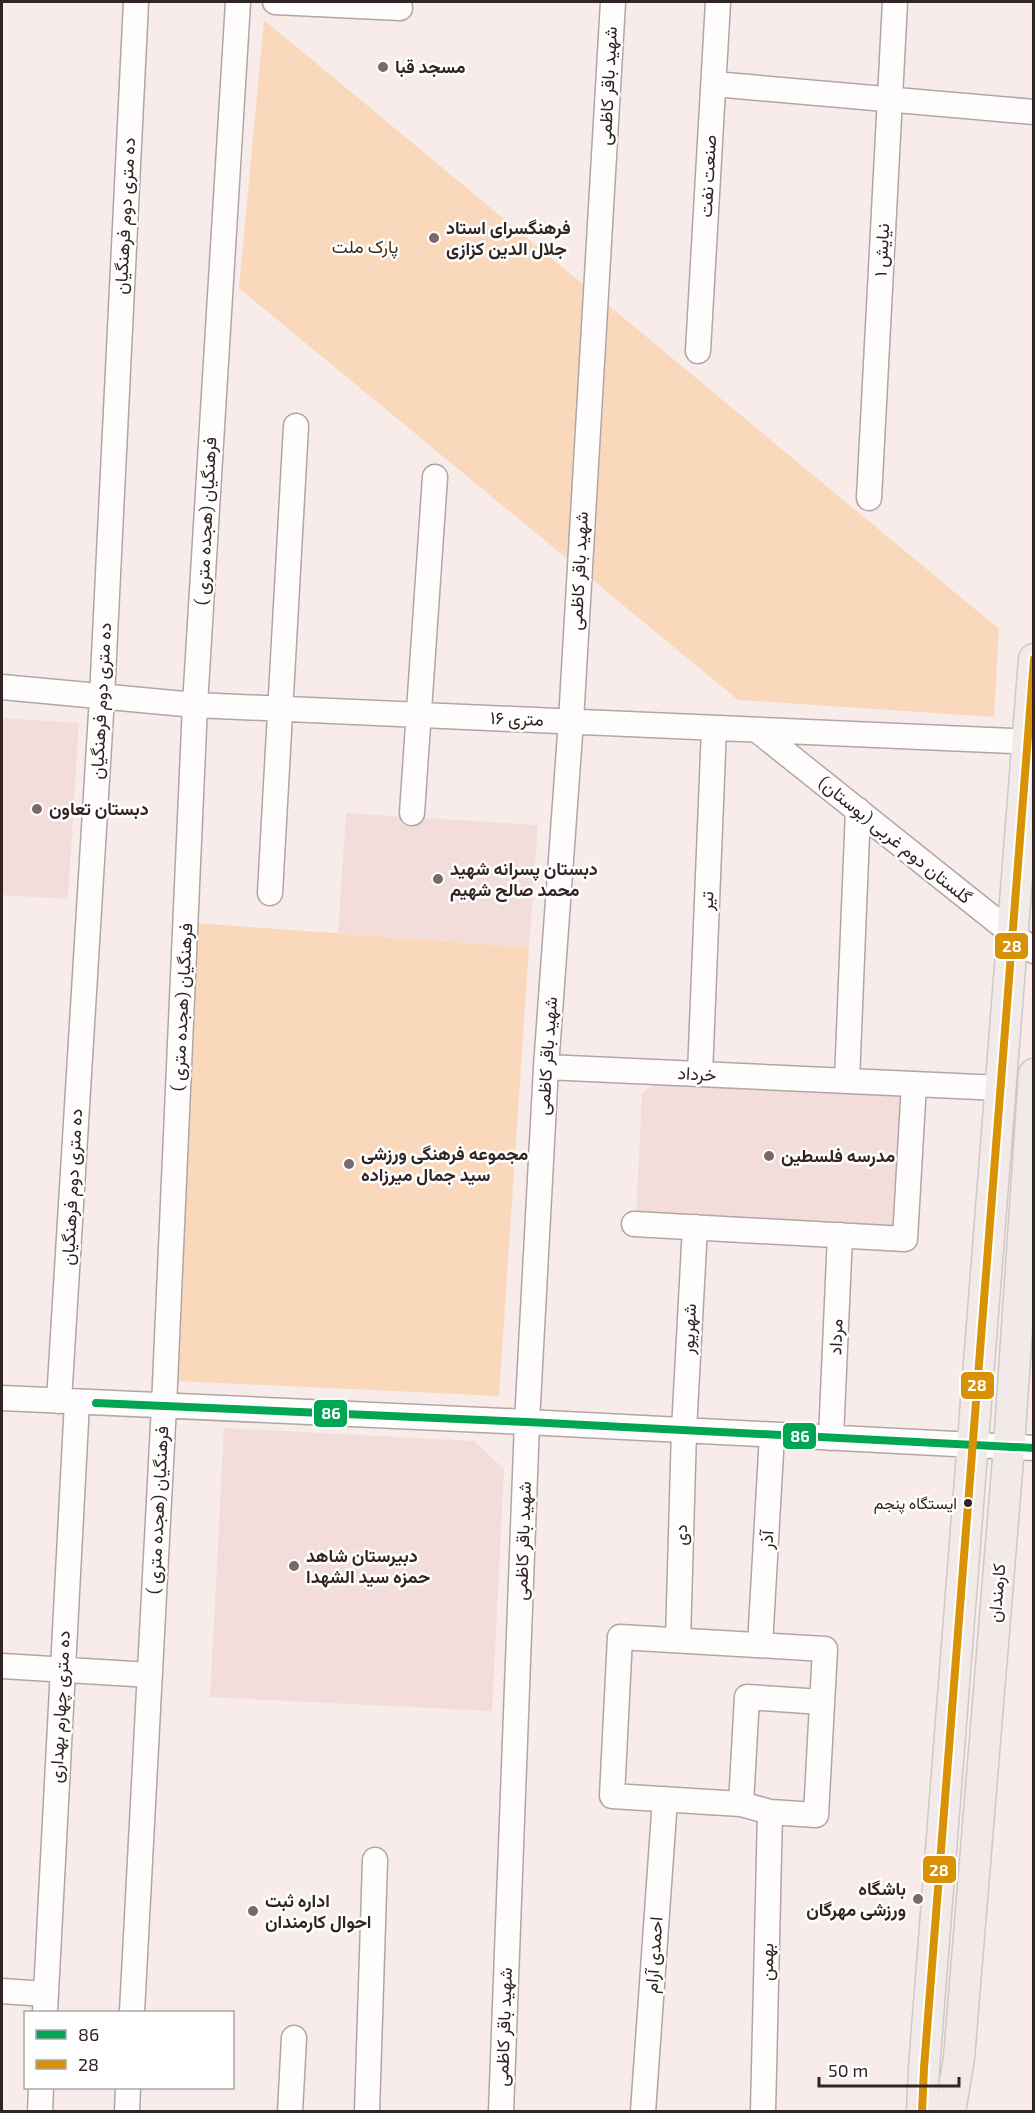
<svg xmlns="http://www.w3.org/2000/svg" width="1035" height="2113" viewBox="0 0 1035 2113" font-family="'Exo 2',Vazirmatn,sans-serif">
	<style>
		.built { fill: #f2dddb }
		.green { fill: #f9d8bc }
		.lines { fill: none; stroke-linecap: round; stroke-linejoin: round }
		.minor-casing { stroke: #b2a6a5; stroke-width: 27 }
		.major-casing { stroke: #cfc8c7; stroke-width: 33 }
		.minor { stroke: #fefcfc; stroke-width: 24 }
		.major { stroke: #f1eae8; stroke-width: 30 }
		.bus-1-casing { stroke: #fff; stroke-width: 12 }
		.bus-2-casing { stroke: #fff; stroke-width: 12 }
		.bus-1 { stroke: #00a651; stroke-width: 8 }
		.bus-2 { stroke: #d99205; stroke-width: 8 }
		.poi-dot { fill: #776a68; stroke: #fff; stroke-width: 2 }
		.bus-dot { fill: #312422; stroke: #fff; stroke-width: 2 }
		.labels { text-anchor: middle; stroke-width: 5; stroke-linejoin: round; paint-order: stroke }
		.bus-label { font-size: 16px; fill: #312422; stroke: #fff; text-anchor: end }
		.poi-label { font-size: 18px; font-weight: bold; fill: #312422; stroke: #fff; text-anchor: start }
		.street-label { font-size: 18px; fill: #312422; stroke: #fff }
		.park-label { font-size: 18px; fill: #452b0f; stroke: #fff }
		.line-badge { stroke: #fff; stroke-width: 2 }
		.badge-label { font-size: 16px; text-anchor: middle; font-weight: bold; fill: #fff }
	</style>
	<rect width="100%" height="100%" fill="#f8eceb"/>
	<path class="built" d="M2,718L79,723L68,899L2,895Z
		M346,813L538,825L529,947L338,933Z
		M657,1083L902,1095L895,1230L636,1217L642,1093Z
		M224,1428L474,1441L504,1469L492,1711L210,1697Z"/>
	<path class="green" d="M264,20L999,629L994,717L738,700L239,288Z
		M195,923L529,947L499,1396L176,1381Z"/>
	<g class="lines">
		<defs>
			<path id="minor" d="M275,2L400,8
				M714,84L1034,112
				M698,351L718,2
				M869,498L895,2
				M2,687L195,705L1034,742
				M757,730L1034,951
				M412,813L435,477
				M270,893L296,426
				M546,1067L1000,1088
				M700,1074L714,728
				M847,1080L858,810
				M634,1224L905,1239L914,1084
				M2,1398L527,1422L1034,1448
				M59,1401L102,697L136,2
				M831,1438L840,1235
				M620,1637L825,1649L816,1815L770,1812L741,1804L612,1796Z
				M678,1640L684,1430L695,1227
				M760,1645L772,1435
				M2,1666L150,1675
				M741,1804L747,1697L822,1702
				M2,1991L45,1994
				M45,2012L77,1402
				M132,2012L164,1406L195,705L238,2
				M40,2112L41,2088
				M127,2112L128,2088
				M290,2112L294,2038
				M367,2112L375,1860
				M501,2112L527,1422L546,1067L571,721L613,2
				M643,2112L665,1799
				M763,2112L770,1812"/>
			<path id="major" d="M922,2112L924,2068L1034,659
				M950,2112L959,2058L1009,1447L1034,1074"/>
		</defs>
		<use href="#minor" class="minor-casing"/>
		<use href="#major" class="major-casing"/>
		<use href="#minor" class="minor"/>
		<use href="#major" class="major"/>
		<defs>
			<path id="bus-1" d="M96,1403L527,1422L1034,1448"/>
			<path id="bus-2" d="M922,2112L924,2068L1034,659"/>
		</defs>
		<use href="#bus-1" class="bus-1-casing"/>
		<use href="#bus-2" class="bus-2-casing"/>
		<use href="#bus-1" class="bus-1"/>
		<use href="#bus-2" class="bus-2"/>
	</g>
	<g class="poi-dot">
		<circle cx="383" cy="67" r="6"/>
		<circle cx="434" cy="238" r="6"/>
		<circle cx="37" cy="809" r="6"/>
		<circle cx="438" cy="879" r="6"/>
		<circle cx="769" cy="1156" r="6"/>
		<circle cx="349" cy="1164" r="6"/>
		<circle cx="294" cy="1566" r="6"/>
		<circle cx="918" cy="1899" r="6"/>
		<circle cx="253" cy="1911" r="6"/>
	</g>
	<circle class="bus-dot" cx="968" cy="1503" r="5"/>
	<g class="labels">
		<g class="bus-label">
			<text x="957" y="1509">ایستگاه پنجم</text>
		</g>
		<g class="poi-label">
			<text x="395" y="73">مسجد قبا</text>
			<text x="446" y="234">فرهنگسرای استاد<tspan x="446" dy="21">جلال الدین کزازی</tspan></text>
			<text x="49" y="815">دبستان تعاون</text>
			<text x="450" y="875">دبستان پسرانه شهید<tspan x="450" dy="21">محمد صالح شهیم</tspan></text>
			<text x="361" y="1160">مجموعه فرهنگی ورزشی<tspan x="361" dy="21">سید جمال میرزاده</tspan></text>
			<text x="781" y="1162">مدرسه فلسطین</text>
			<text x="306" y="1562">دبیرستان شاهد<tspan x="306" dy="21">حمزه سید الشهدا</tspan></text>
			<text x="906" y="1895" text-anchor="end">باشگاه<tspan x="906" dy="21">ورزشی مهرگان</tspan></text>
			<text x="265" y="1907">اداره ثبت<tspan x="265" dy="21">احوال کارمندان</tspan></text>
		</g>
		<g class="street-label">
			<text transform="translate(608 86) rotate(-87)" y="6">شهید باقر کاظمی</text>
			<text transform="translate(708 176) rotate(-87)" y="6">صنعت نفت</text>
			<text transform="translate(125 216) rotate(-87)" y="6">ده متری دوم فرهنگیان</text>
			<text transform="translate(882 250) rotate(-87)" y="6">نیایش ۱</text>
			<text transform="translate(206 521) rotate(-87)" y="6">فرهنگیان (هجده متری )</text>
			<text transform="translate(579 571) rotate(-87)" y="6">شهید باقر کاظمی</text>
			<text transform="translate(101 701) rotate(-87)" y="6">ده متری دوم فرهنگیان</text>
			<text transform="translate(517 719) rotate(2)" y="6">۱۶ متری</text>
			<text transform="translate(895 840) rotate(39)" y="6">گلستان دوم غربی (بوستان)</text>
			<text transform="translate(707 901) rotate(-88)" y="6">تیر</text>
			<text transform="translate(182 1007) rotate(-87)" y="6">فرهنگیان (هجده متری )</text>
			<text transform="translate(547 1056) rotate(-86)" y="6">شهید باقر کاظمی</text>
			<text transform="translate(697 1074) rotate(3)" y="6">خرداد</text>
			<text transform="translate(72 1187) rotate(-87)" y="6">ده متری دوم فرهنگیان</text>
			<text transform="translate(689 1329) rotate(-87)" y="6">شهریور</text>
			<text transform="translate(836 1337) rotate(-88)" y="6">مرداد</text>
			<text transform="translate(158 1510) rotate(-87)" y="6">فرهنگیان (هجده متری )</text>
			<text transform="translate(681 1535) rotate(-89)" y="6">دی</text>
			<text transform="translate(767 1540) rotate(-87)" y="6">آذر</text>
			<text transform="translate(523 1541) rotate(-88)" y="6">شهید باقر کاظمی</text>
			<text transform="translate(997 1593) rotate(-85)" y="6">کارمندان</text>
			<text transform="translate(60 1707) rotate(-87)" y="6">ده متری چهارم بهداری</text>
			<text transform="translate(654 1955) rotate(-86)" y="6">احمدی آرام</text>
			<text transform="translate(767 1962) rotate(-89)" y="6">بهمن</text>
			<text transform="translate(504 2027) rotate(-88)" y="6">شهید باقر کاظمی</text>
		</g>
		<g class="park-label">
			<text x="365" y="253">پارک ملت</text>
		</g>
	</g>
	<g class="line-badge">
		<rect x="994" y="932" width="35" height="28" rx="6" fill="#d99205"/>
		<rect x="960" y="1371" width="35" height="29" rx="6" fill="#d99205"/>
		<rect x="313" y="1399" width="35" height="29" rx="6" fill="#00a651"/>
		<rect x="782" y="1422" width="35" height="28" rx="6" fill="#00a651"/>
		<rect x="922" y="1855" width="35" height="29" rx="6" fill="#d99205"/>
	</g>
	<g class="badge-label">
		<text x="1012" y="952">28</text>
		<text x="977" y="1391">28</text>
		<text x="331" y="1419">86</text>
		<text x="800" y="1442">86</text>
		<text x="939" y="1876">28</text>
	</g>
	<rect width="1035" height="2113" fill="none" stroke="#312422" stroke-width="6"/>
	<rect x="24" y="2011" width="210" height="78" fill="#ffffff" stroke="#ada7a7" stroke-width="1.5"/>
	<rect x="36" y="2030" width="30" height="9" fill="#00a651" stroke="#ada7a7" stroke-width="1.5"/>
	<text x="78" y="2041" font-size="18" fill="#312422">86</text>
	<rect x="36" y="2060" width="30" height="9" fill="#d99205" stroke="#ada7a7" stroke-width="1.5"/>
	<text x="78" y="2071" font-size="18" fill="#312422">28</text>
	<path d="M819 2077v9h140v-9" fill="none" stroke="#312422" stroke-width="3"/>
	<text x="828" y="2077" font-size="18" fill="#312422" stroke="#ffffff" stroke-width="4.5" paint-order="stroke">50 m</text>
</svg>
